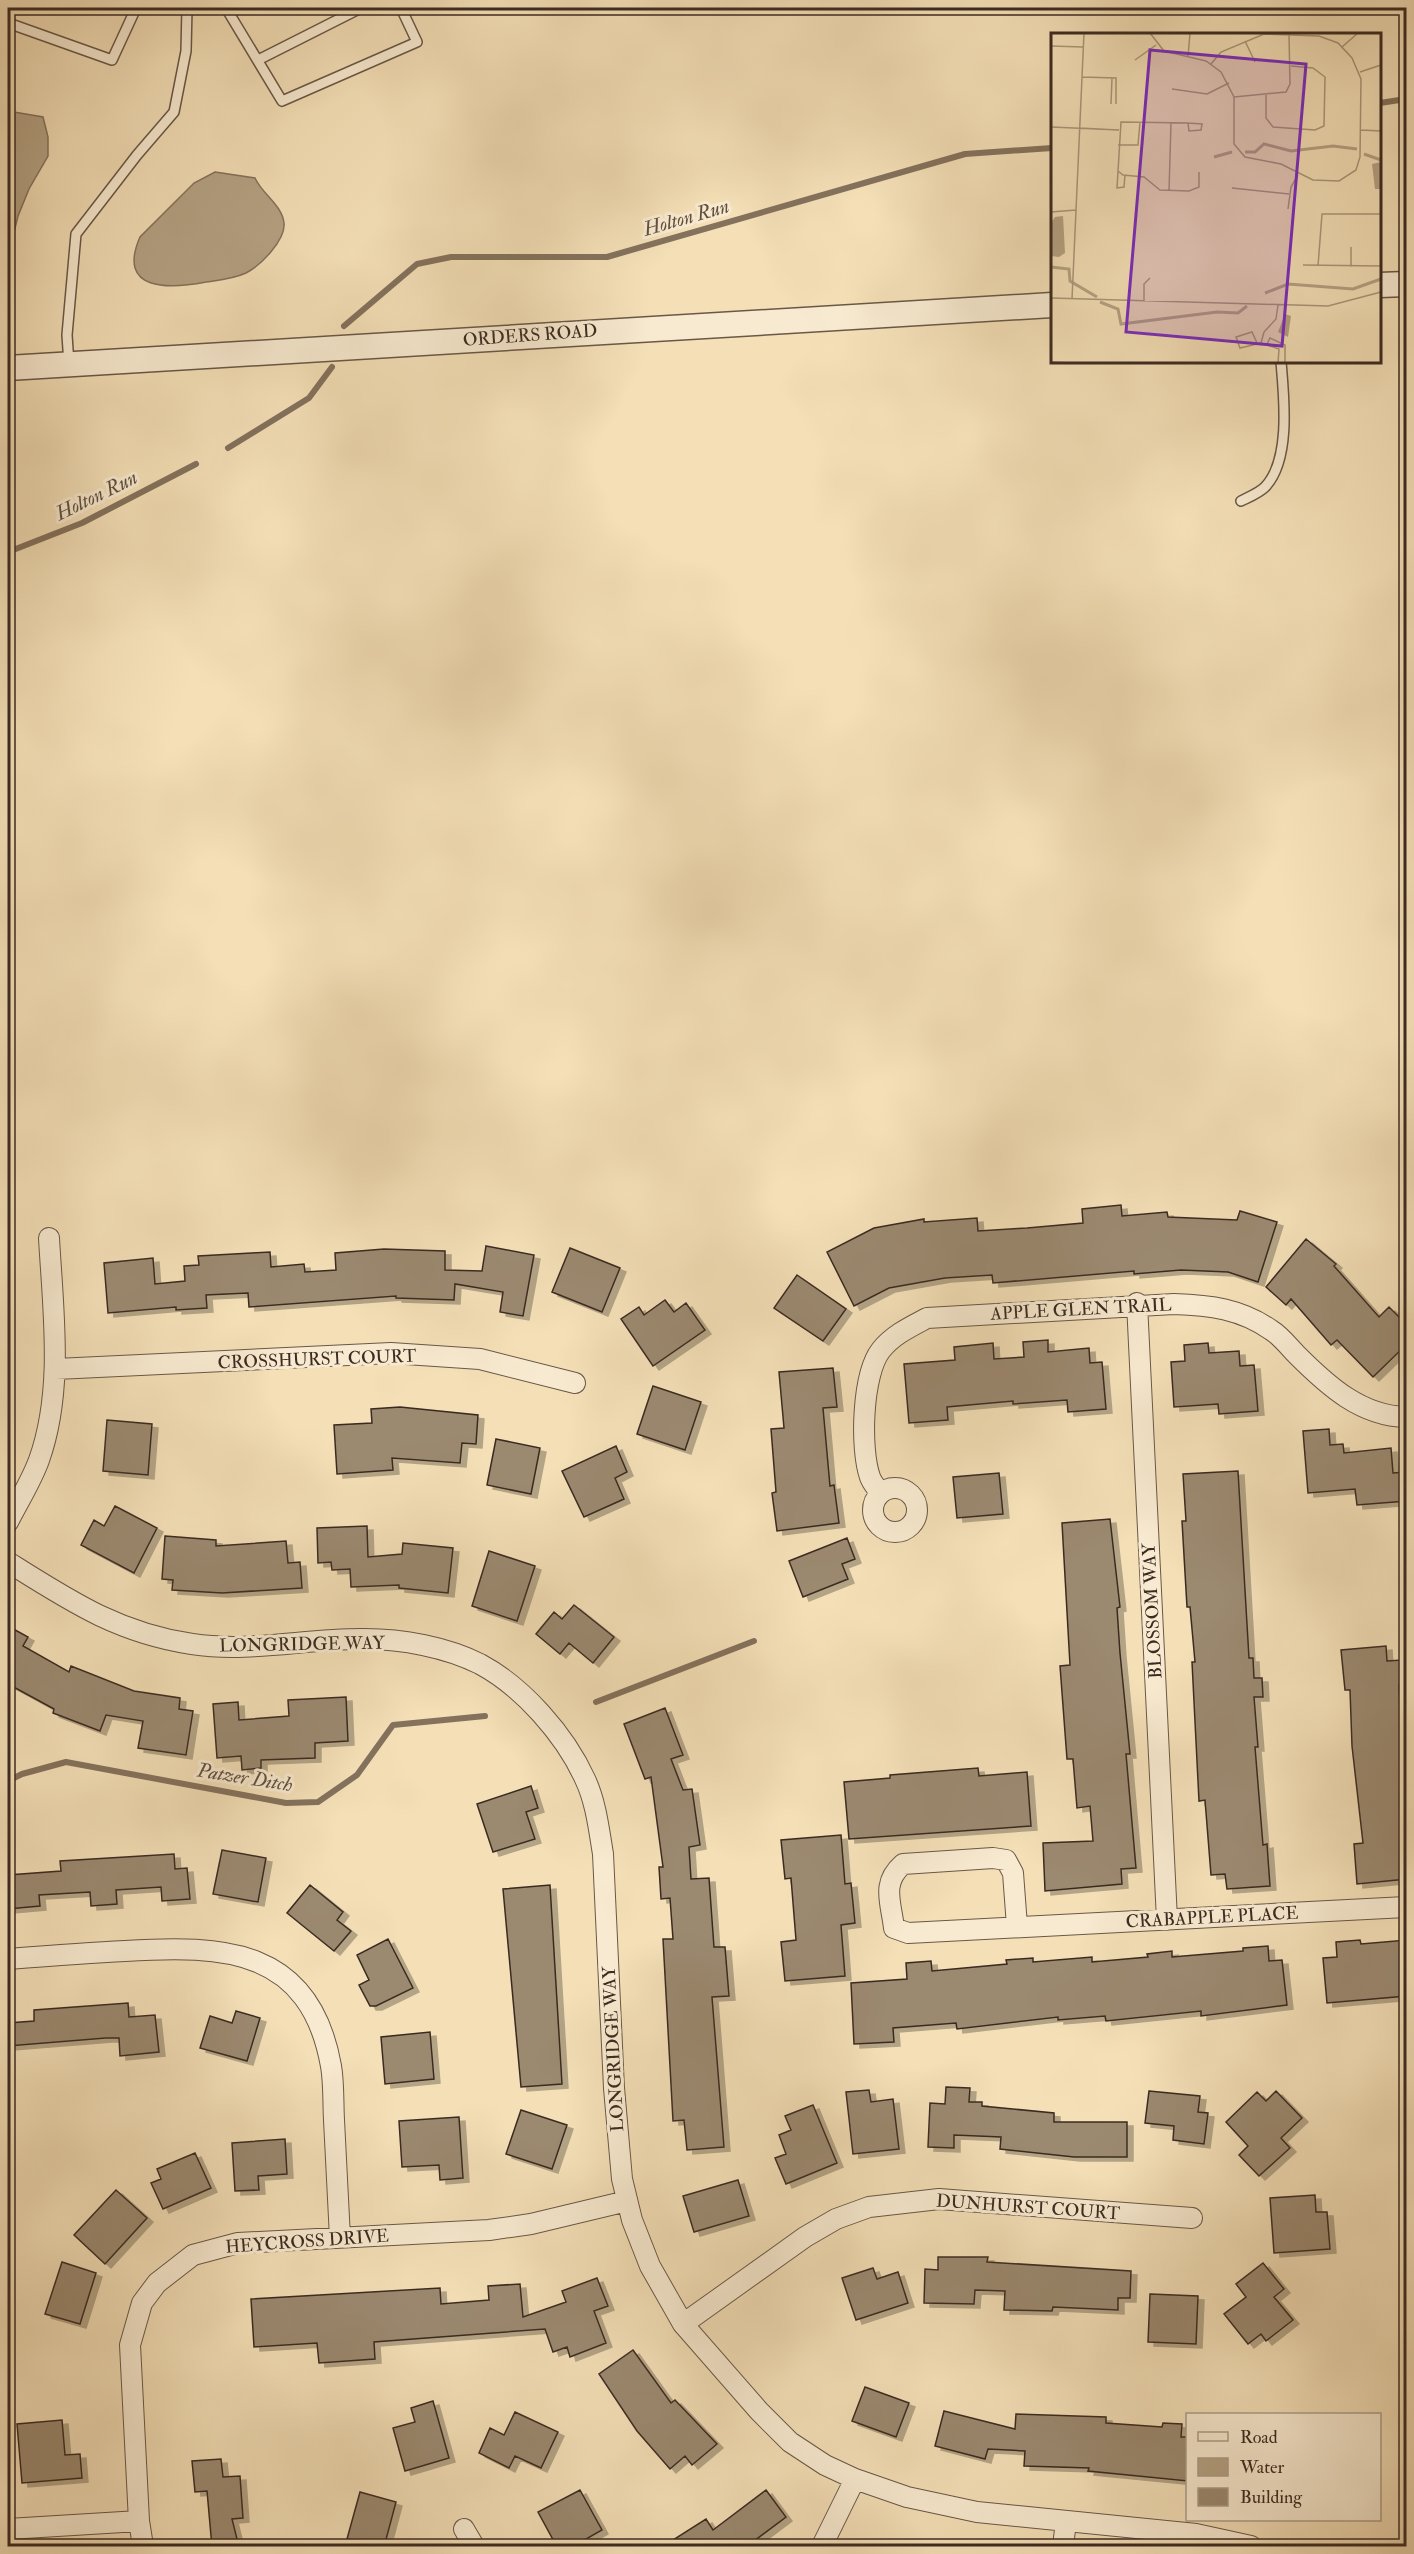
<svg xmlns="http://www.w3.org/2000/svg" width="1414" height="2554" viewBox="0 0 1414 2554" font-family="'IM FELL Double Pica',serif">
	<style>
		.water { fill: #b5a284; stroke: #84725d; stroke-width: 1.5 }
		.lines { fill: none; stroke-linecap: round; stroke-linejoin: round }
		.stream { stroke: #84725d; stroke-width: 6 }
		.building { fill: #9b896f; stroke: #3b2b22; stroke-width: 1.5; filter: url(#shadow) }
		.service-casing { stroke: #695847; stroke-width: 12 }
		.minor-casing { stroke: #695847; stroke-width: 22 }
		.tertiary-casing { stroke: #695847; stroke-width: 27 }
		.service { stroke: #f8ead0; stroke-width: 9 }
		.minor { stroke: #f8ead0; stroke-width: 20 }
		.tertiary { stroke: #f8ead0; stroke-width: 24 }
		.labels { text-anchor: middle; stroke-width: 6; stroke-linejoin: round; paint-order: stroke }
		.street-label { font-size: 18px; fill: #3b2b22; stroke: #f8ead0 }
		.water-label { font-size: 20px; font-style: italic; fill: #604f3f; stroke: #f8ead0 }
		.inset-river { fill: none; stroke: #b5a284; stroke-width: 3 }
		.inset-road { fill: none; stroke: #aa977b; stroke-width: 1.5 }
		.view { fill: #7b2cbf; fill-opacity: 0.15; stroke: #7b2cbf; stroke-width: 3 }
		.inset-edge { fill: none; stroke: #3b2b22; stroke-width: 3 }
	</style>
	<defs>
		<filter id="shadow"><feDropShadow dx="6" dy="4" stdDeviation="0" flood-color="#0004"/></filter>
	</defs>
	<rect width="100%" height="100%" fill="#f4dfb7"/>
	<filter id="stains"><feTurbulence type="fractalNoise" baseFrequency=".00333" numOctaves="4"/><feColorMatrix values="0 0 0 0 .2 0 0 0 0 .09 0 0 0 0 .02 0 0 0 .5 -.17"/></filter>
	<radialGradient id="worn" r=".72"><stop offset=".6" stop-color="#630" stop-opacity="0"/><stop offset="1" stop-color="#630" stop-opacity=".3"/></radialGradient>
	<path class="water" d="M8,111L43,117L48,137V156L29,189L18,216L8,257Z
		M215,172L255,178C262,194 282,205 284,223C286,240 260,266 246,273C233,279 220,280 206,282C170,289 116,292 140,237L194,183Z"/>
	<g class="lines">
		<path class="stream" d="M1380,103L1406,99
			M344,326L417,264L451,257H607L965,154L1052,148
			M228,448L309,398L332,367
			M8,552L82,523L196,464
			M596,1702L754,1641
			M8,1781L22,1774L66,1762L286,1803L318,1802L357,1775L393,1725L485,1716"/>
	</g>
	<path class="building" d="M1121,1205L1122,1216L1167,1212L1168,1217L1237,1220L1240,1211L1277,1222L1258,1282L1228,1272L1181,1270L1134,1274V1271L993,1283L992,1275L945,1278L889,1288L854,1306L827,1252L874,1228L924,1219V1222L977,1218L978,1231L1027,1228L1083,1223L1082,1209Z
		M1306,1239L1336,1264L1334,1266L1379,1317L1389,1307L1407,1325V1344L1373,1377L1337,1340L1331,1345L1291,1299L1286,1305L1266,1287Z
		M486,1246L534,1255L523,1316L500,1312L503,1292L455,1284L454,1300L396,1298V1296L249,1307L248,1293L206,1295L207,1308L176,1310V1307L108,1313L104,1263L153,1258L155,1284L185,1281L184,1266L199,1265L198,1256L270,1252L271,1267L304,1264L305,1272L336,1270L335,1253L384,1249L445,1251V1270L482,1271Z
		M570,1248L620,1268L602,1312L552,1292Z
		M797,1275L846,1309L823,1341L774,1308Z
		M665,1300L674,1312L686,1303L705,1330L653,1366L621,1319L639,1307L644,1315Z
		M1048,1340V1352L1089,1348L1090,1363L1102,1362L1106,1409L1068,1412L1067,1400L1013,1404V1401L947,1407L948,1420L909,1423L904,1364L955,1360L954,1347L993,1343L994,1359L1024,1357L1023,1342Z
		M1208,1343L1209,1353L1239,1351L1240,1366L1254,1365L1258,1411L1219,1414L1218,1404L1174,1407L1171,1362L1185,1361L1184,1345Z
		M833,1368L837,1407L823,1408L830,1486L834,1485L839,1523L777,1531L772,1493L776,1492L771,1429L784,1428L779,1372Z
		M653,1386L701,1402L685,1450L637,1434Z
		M400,1407L478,1415L476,1444L462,1443L460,1463L392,1458L393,1470L337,1474L334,1425L372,1423L371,1409Z
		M107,1420L152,1424L148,1475L103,1471Z
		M1329,1429L1330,1445L1343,1444L1344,1453L1391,1448L1393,1473L1407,1472V1501L1357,1505L1355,1489L1308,1493L1303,1431Z
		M496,1439L540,1448L531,1494L487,1485Z
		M616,1446L627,1472L615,1478L624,1499L584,1517L562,1471Z
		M1238,1471L1249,1658H1253L1254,1678H1262L1263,1697H1254L1258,1747H1255L1263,1845L1267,1844L1270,1886L1227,1889L1225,1874L1211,1875L1205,1800L1199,1801L1192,1662H1195L1190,1607H1187L1182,1521H1186L1183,1474Z
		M999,1473L1003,1514L957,1518L953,1477Z
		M115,1506L157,1528L134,1573L81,1545L94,1520L104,1526Z
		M1110,1519L1120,1607L1117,1608L1120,1653L1130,1754H1126L1136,1868L1121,1869L1122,1884L1045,1891L1043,1843L1093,1841L1090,1806L1077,1808L1073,1759H1067L1060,1666L1070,1665L1062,1523Z
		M367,1526L368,1557L402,1554L403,1543L453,1548L448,1593L399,1588V1585L351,1587L350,1569L332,1570L331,1562L318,1563L317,1528Z
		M165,1536L216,1540V1546L286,1541L288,1563L300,1562L302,1588L222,1593L172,1590L173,1580L162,1579Z
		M847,1538L855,1559L842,1564L848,1579L803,1597L789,1561Z
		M489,1551L535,1566L517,1621L472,1606Z
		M574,1605L614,1637L593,1663L569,1643L560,1654L536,1634L554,1612L562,1619Z
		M8,1626L28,1637L23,1646L69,1672L71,1666L134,1691L180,1698L179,1709L193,1711L186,1755L138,1748L143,1721L106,1715L100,1731L53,1713L54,1709L8,1684Z
		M1386,1646L1387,1661L1402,1660L1404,1685H1399L1402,1742L1407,1741V1879L1357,1884L1354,1844L1363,1843L1352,1746L1350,1690H1345L1341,1650Z
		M346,1697L348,1741L315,1743V1758L261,1760V1768L242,1770L241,1756L217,1758L213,1704L238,1702L239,1720L289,1716L288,1700Z
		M665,1708L683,1755L671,1759L683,1790L692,1789L700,1845L689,1847L691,1879L709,1878L714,1947H725L729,1996L712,1997L724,2147L687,2150L684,2120L673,2121L663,1939H673L670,1898L661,1899L659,1867H663L651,1777L645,1779L624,1724Z
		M978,1768L979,1776L1027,1772L1031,1826L849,1839L844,1782L890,1778V1775Z
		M531,1786L538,1808L526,1812L535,1839L493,1852L477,1804Z
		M841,1835L845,1884L851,1883L855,1923L841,1925L845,1976L785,1981L781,1942L796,1940L791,1878L785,1879L781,1840Z
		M222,1850L266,1858L258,1902L213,1894Z
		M174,1854L175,1869L187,1868L190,1899L162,1901L161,1887L116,1890L117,1904L91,1906L90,1892L39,1895L40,1906L8,1909V1875L61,1871L60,1861Z
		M310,1885L343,1912L337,1920L351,1931L334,1951L287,1913Z
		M550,1885L562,2084L521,2087L503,1889Z
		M388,1939L413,1988L376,2006H370L359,1985L369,1980L357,1955Z
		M1360,1940L1361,1944L1407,1940V1996L1327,2003L1323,1958L1337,1957L1336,1942Z
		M1268,1946L1269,1961L1282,1960L1287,2005L1201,2016V2011L1106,2021L1105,2016L1058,2020V2017L957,2029L956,2023L893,2028L894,2042L854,2044L851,1983L907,1979L906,1963L931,1961L932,1971L1007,1964L1006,1960L1033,1958V1962L1092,1957V1962L1148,1957L1147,1954L1172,1951V1957L1243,1951V1948Z
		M128,2003L129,2017L155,2015L159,2052L120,2056L119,2038H106L8,2046V2023L34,2021V2010Z
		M236,2011L260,2018L247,2061L200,2048L210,2016L232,2023Z
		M430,2032L434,2079L385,2084L381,2037Z
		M946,2087L970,2088L969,2102H982V2106L1054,2113V2122H1127V2157H1074L1000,2149L1001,2137L954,2135V2148L928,2147L930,2103L945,2104Z
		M869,2090L871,2102L893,2099L899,2149L853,2154L846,2092Z
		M1149,2091L1200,2096L1198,2112L1208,2113L1204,2144L1173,2140L1174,2126L1145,2123Z
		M1276,2091L1302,2118L1281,2138L1290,2148L1259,2176L1239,2155L1248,2146L1226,2122L1257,2092L1266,2101Z
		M813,2105L837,2163L786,2184L775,2158L786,2154L779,2135L791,2130L785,2116Z
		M521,2110L567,2125L552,2169L506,2154Z
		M459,2117L463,2178L440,2180L439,2165L402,2167L399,2121Z
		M285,2139L287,2174L258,2176L259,2190L235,2191L232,2143Z
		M195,2153L211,2188L163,2209L151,2183L161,2179L157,2169Z
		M738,2180L749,2216L694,2232L683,2196Z
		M116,2190L147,2218L105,2264L74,2235Z
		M1315,2195L1316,2212H1327L1330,2249L1274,2253L1270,2198Z
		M938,2257H988L987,2262L1131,2271L1130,2298H1118V2310L1053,2307L1052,2311L1004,2310L1005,2291L975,2290L974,2304L924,2303L925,2269L938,2270Z
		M62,2262L96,2273L80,2324L45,2314Z
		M1263,2263L1284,2289L1274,2297L1293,2320L1266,2341L1261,2334L1248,2344L1224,2314L1246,2297L1236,2284Z
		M873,2268L877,2279L898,2272L908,2303L856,2320L842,2278Z
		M597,2278L608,2306L594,2311L606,2343L570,2357L567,2347L553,2352L545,2329L374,2342L375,2359L319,2363L317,2343L254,2347L251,2299L440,2288L441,2304L489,2300L488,2286L520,2284L523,2317L566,2302L562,2291Z
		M1150,2294L1198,2296L1196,2344L1148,2342Z
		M633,2350L671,2403L675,2400L717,2444L692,2465L685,2456L670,2469L637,2431L599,2374Z
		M865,2387L909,2403L896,2437L852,2421Z
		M433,2401L449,2458L405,2471L393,2428L415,2422L411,2408Z
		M944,2411L1015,2429L1016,2414L1106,2417V2423L1162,2427L1163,2423L1182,2424L1181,2437H1188V2481L1088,2471L1089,2468L1024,2466L1025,2451L988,2449L985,2459L935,2446Z
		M515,2412L558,2432L541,2468L515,2456L509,2468L479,2453L490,2428L504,2435Z
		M62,2420L65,2455L80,2454L82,2478L22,2483L17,2424Z
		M221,2459L223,2477L240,2476L243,2518L232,2519L239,2547H212L207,2491L195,2492L192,2461Z
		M580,2490L602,2530L572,2547H557L538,2512Z
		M766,2490L786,2517L746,2547H662L706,2519L713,2530Z
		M360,2492L396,2502L384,2547L347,2539Z"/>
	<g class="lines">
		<defs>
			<path id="service" d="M138,8H159
				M226,8L282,101L417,42L401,8
				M8,23L112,60L136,8
				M258,60L361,8
				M69,364L67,335L76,234L137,155L174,112L186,51L187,8
				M1241,501C1249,497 1259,493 1265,487C1291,460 1284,397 1281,362"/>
			<path id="minor" d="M1137,1303L1167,1920
				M56,1369L391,1353L480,1359L575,1383
				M873 1510a22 22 0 1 1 44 0a22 22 0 1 1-44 0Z
				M880,1493C877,1488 872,1483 870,1477C860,1449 862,1374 881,1350C893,1335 910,1327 927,1318L1174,1304C1210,1305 1241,1309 1271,1330C1281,1336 1289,1347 1297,1355C1328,1386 1361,1416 1406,1417
				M8,1522C18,1502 31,1482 39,1460C64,1390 53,1311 49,1238
				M8,1562C70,1601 118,1633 192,1644C250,1653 307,1638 365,1639C402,1639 446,1647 480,1664C523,1687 565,1735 585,1779C596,1802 599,1830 603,1854L614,2088L622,2179L632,2220L650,2266L683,2324L759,2411L790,2442L825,2465L855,2479L907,2497L977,2512L1196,2534L1251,2546
				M1017,1926L1013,1873L1006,1860L993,1858L903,1864C881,1883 891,1902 894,1928L908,1933L1406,1907
				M8,1959C47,1956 86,1953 125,1951C224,1945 310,1948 331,2066C334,2083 333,2102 334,2120C336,2159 338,2199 340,2238
				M683,2324L805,2237L836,2219L869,2207L939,2199L1192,2218
				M8,2529L139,2521
				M464,2529L474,2546
				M143,2546L139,2521L130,2345L142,2303L157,2283L193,2255L238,2243L489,2230L531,2224L627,2201
				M822,2546L855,2479
				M1063,2546L1066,2522"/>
			<path id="tertiary" d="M1380,285L1406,284
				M8,368L1052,305"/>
		</defs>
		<use href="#service" class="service-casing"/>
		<use href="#minor" class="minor-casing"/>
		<use href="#tertiary" class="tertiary-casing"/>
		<use href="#service" class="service"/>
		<use href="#minor" class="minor"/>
		<use href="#tertiary" class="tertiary"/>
	</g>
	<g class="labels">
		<g class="street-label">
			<text transform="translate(530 335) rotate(-4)" y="6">ORDERS ROAD</text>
			<text transform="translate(1081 1309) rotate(-3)" y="6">APPLE GLEN TRAIL</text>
			<text transform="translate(317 1359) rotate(-2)" y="6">CROSSHURST COURT</text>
			<text transform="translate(1152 1611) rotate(-93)" y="6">BLOSSOM WAY</text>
			<text transform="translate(302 1644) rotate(-1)" y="6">LONGRIDGE WAY</text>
			<text transform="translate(1212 1917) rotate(-3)" y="6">CRABAPPLE PLACE</text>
			<text transform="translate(613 2049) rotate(-93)" y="6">LONGRIDGE WAY</text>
			<text transform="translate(1028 2207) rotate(4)" y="6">DUNHURST COURT</text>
			<text transform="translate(307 2241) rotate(-4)" y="6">HEYCROSS DRIVE</text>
		</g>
		<g class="water-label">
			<text transform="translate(686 217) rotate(-16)" y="7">Holton Run</text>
			<text transform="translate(96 495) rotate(-26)" y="7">Holton Run</text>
			<text transform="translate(245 1777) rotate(9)" y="7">Patzer Ditch</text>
		</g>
	</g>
	<g transform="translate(1051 33)">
		<rect width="330" height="330" fill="#f4dfb7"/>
		<path d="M330,129V156H324L321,131ZM12,183L14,220L8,224L0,223V190L4,184ZM234,281L240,283L237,304L227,299Z" fill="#b5a284"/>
		<path class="inset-river" d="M194,119H204L213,111L240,118L282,113L306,116M313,121L330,127M163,124L181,119M0,234L18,236L19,248L46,264M214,260L237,251L302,256L330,246M49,269L67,276L70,291L166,279L187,280L196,273"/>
		<path class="inset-road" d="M99,0L113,18L155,28L170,39L183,64V111L194,124L230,131L262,147L288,148L305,137L309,124L310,46L301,25L287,10L268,3L213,1L170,19L160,31M194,8L204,29M0,13L32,14M291,14L307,0M137,24L139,0M84,27L105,12M309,39L330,32M31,44L65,45V71M121,56L156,61L178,50M215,62V85L222,94L264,97L273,93L274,44L262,35L240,33M183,64L235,59L239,51L238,1M60,71L61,45M0,94L68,97M29,95L66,97M310,97L330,98M67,112H87L89,89M67,138L72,142L93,144L109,157L138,158L148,154V139M74,142L73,154L66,155L70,89L137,90L138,98L150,97L151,91L137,90M181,155L238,161M118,158L120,90M237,176L240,154L247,142M0,179L25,177M252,232L330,233M267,233L271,181H330M300,234V214M0,265L277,273L330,259M21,266L33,0M93,268V251L99,245M227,272L225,286L213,299L210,310L228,316L227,330M206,310L201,299L185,304L189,315L210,310M216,311L219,305L234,312V330M0,329L21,330"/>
		<path class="view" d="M99,17L255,31L231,313L75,299Z"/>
		<rect width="330" height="330" class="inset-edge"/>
	</g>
	<rect width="1414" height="2554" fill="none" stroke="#f4dfb7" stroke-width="30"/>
	<rect x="9" y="9" width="1396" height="2536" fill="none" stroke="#3b2b22" stroke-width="3"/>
	<rect x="15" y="15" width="1384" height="2524" fill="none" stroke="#3b2b22" stroke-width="1.5"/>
	<rect x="1186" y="2413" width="195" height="108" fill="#f8ead0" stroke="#ac9e8a" stroke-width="1.5"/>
	<rect x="1198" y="2432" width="30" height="9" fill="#f8ead0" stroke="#ac9e8a" stroke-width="1.5"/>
	<text x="1240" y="2443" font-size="18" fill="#3b2b22">Road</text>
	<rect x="1198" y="2458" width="30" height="18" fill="#b5a284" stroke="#ac9e8a" stroke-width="1.5"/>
	<text x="1240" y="2473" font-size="18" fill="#3b2b22">Water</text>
	<rect x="1198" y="2488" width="30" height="18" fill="#9b896f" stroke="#ac9e8a" stroke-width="1.5"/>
	<text x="1240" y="2503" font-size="18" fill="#3b2b22">Building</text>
	<rect width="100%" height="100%" filter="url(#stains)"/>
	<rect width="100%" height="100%" fill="url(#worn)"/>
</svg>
